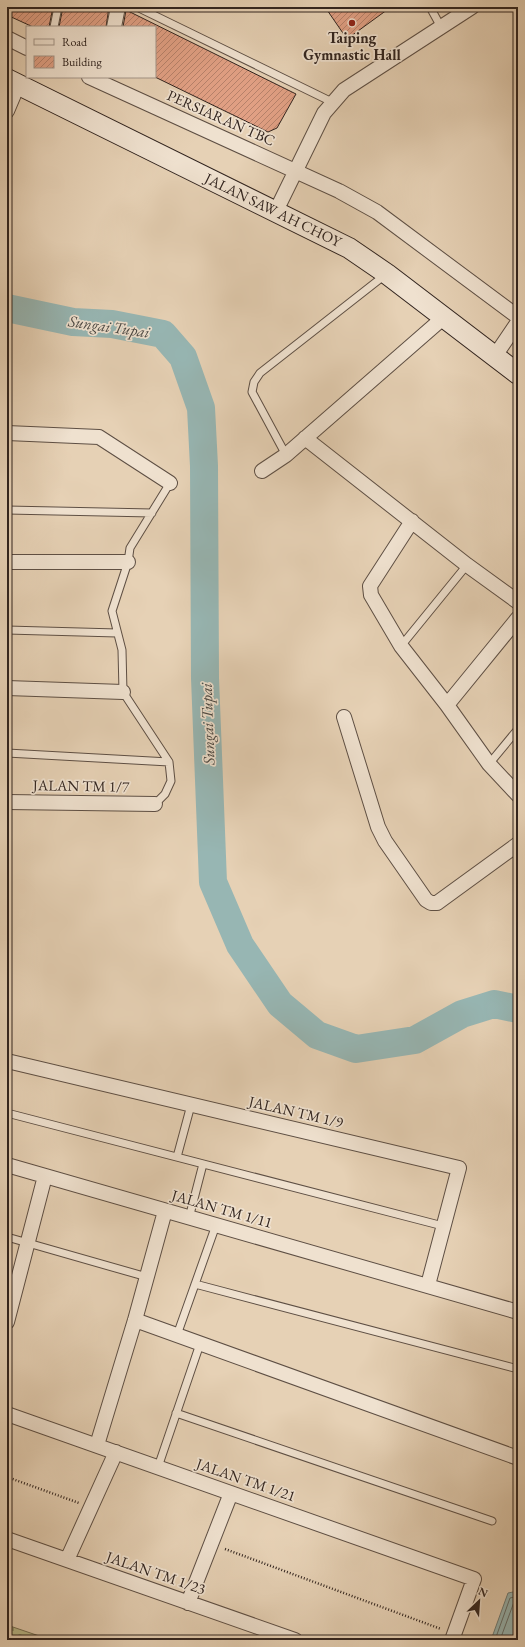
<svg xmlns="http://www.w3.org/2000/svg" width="525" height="1647" viewBox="0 0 525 1647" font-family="'EB Garamond',serif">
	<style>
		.cemetery { fill: url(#cemetery-stones); stroke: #756f54 }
		.water { fill: #97b6b3; stroke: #6e7c78 }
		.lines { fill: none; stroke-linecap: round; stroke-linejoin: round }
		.shore { stroke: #646d69; stroke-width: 1 }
		.river { stroke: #97b6b3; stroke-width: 28 }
		.building { fill: url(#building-hatch); stroke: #31241f }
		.lane-casing { stroke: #5e4f44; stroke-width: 9 }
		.street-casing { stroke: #5e4f44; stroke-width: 16 }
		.secondary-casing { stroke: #31241f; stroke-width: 22 }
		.path { stroke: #31241f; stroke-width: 2.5; stroke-dasharray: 1 2; stroke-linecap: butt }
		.lane { stroke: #efe1cf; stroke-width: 7 }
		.street { stroke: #efe1cf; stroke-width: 14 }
		.secondary { stroke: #efe1cf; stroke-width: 20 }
		.poi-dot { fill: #8f2418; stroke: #efe1cf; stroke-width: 1.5 }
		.labels { text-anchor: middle; stroke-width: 3.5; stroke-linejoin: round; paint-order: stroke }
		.poi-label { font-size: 15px; font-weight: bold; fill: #31241f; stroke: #efe1cf }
		.street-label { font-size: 15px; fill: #31241f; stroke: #efe1cf }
		.water-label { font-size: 16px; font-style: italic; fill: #4a4844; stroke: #efe1cf }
	</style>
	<defs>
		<pattern id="cemetery-stones" width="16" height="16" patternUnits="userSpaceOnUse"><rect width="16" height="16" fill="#b9ba8a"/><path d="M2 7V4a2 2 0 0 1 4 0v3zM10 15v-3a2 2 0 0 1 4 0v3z" fill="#979770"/></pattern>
		<pattern id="building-hatch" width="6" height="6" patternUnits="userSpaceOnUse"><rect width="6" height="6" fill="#e1a084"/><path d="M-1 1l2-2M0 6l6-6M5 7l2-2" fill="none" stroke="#b7826b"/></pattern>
	</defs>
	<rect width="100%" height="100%" fill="#e6d1b5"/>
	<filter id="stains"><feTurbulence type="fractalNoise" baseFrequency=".005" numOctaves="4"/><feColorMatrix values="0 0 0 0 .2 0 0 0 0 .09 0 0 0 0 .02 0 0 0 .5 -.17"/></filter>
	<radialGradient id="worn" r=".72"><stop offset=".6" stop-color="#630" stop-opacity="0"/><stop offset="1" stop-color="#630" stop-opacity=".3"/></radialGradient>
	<path class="cemetery" d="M7,1625L51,1640H7Z"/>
	<path class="water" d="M518,1591V1640H491L508,1593Z"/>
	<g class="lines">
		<path class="shore" d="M495,1640L510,1598L518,1596
			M500,1640L514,1602L518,1601"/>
		<path class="river" d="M7,308L73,322L112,324L163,334L183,357L201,408L204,466L205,678L213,882L240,945L280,1004L317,1035L356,1049L415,1040L462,1014L494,1004L518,1009"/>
	</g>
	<path class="building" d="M7,7H53L49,27H33L7,15Z
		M63,7H109L106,27H59Z
		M325,7H391L347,39Z
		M126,10L296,94L277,128L268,132L155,77V27H123Z"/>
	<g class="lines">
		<defs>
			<path id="lane" d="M137,7L332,102
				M430,7L441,27
				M54,27L58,7
				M286,455L252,392L254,382L260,373L385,275
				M7,510L152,513
				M7,630L117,633
				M401,646L467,565
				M7,753L169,762
				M489,764L518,729
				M155,804L165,794L171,781L169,762L123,692L122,650L112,611L128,562L130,548L170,483
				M7,1113L443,1226
				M177,1157L191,1105
				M189,1218L203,1164
				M7,1237L147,1277
				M195,1284L518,1369
				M177,1335L216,1225
				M176,1413L492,1521
				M158,1467L200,1344"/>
			<path id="street" d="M114,27L118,7
				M7,38L27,48
				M89,77L339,191L377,212L518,317
				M7,111L18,85
				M276,211L324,113L344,90L472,7
				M495,356L518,322
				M7,433L99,437L170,483
				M305,438L467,565L518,602
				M262,471L286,455L443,318
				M412,521L370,586L371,595L401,646L447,705L489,764L518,795
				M7,562H128
				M7,688L123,692
				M447,705L518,618
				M344,717L378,827L385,841L426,900L431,903H437L518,844
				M7,802L155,804
				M7,1061L459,1168L428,1285
				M7,1165L518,1312
				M135,1320L518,1458
				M7,1322L45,1176
				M7,1414L474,1579L452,1640
				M97,1445L135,1320L165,1211
				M7,1539L295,1640
				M67,1560L116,1452
				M188,1603L231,1493"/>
			<path id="secondary" d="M7,79L349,248L387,274L518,374"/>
		</defs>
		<use href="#lane" class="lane-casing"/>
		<use href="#street" class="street-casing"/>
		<use href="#secondary" class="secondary-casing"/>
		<path class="path" d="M7,1477L79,1503
			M225,1549L441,1629"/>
		<use href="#lane" class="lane"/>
		<use href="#street" class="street"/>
		<use href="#secondary" class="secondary"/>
	</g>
	<circle class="poi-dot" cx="352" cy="23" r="4"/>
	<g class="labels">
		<g class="poi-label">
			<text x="352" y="43">Taiping<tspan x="352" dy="17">Gymnastic Hall</tspan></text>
		</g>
		<g class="street-label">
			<text transform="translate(221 118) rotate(24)" y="5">PERSIARAN TBC</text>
			<text transform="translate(273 210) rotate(26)" y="5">JALAN SAW AH CHOY</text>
			<text transform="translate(81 786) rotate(1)" y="5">JALAN TM 1/7</text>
			<text transform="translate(296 1112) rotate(13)" y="5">JALAN TM 1/9</text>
			<text transform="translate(222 1209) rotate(16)" y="5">JALAN TM 1/11</text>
			<text transform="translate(246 1480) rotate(19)" y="5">JALAN TM 1/21</text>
			<text transform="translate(156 1573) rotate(19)" y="5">JALAN TM 1/23</text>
		</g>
		<g class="water-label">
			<text transform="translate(109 326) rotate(8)" y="6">Sungai Tupai</text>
			<text transform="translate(207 724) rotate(-92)" y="6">Sungai Tupai</text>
		</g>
	</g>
	<rect width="525" height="1647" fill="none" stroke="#e6d1b5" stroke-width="24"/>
	<rect x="8" y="8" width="509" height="1631" fill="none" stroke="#31241f" stroke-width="2"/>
	<rect x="12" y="12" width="501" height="1623" fill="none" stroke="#31241f"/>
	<rect x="26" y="26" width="130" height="52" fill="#efe1cf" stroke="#a39589"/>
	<rect x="34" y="39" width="20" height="6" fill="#efe1cf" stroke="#a39589"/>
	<text x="62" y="46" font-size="12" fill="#31241f">Road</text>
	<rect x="34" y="56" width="20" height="12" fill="url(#building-hatch)" stroke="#a39589"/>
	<text x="62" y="66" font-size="12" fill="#31241f">Building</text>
	<g transform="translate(479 1601) rotate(25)" stroke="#efe1cf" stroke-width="3" paint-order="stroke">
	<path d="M0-3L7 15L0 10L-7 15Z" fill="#31241f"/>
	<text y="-6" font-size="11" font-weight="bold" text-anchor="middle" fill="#31241f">N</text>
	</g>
	<rect width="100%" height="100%" filter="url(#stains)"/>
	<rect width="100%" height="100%" fill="url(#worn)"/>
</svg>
